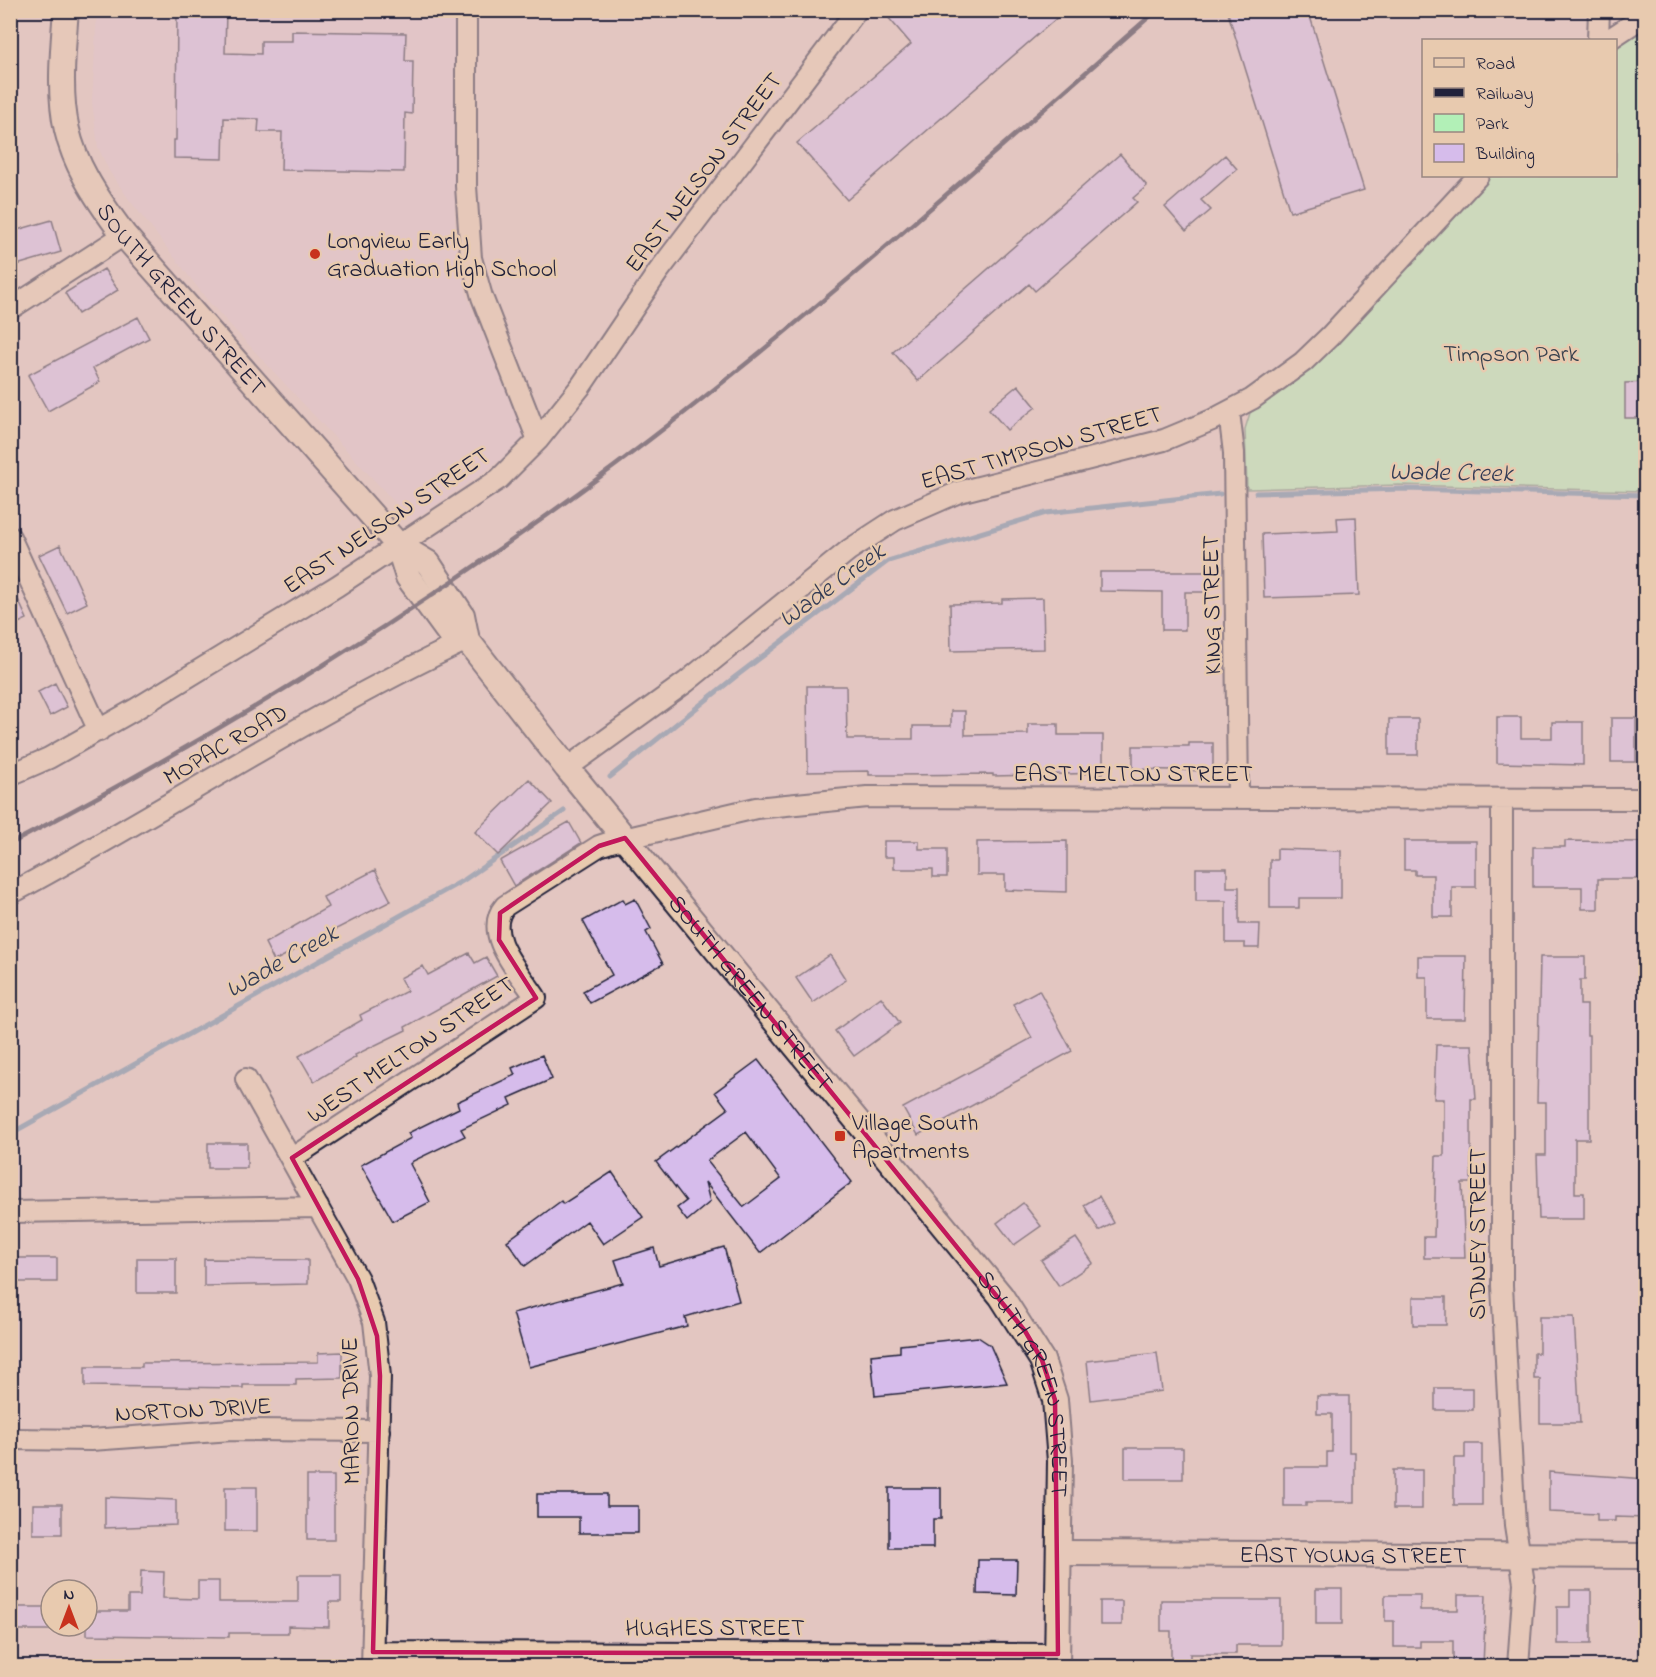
<svg xmlns="http://www.w3.org/2000/svg" width="1656" height="1677" viewBox="0 0 1656 1677" font-family="'Indie Flower',sans-serif">
	<style>
		.built { fill: #dfc3ce }
		.green { fill: #b2f0b7; stroke: #6a8979; stroke-width: 1.5 }
		.lines { fill: none; stroke-linecap: round; stroke-linejoin: round }
		.stream { stroke: #6185a5; stroke-width: 5 }
		.building { fill: #d6bceb; stroke: #22223b; stroke-width: 1.5; fill-rule: evenodd }
		.minor-casing { stroke: #22223b; stroke-width: 24 }
		.tertiary-casing { stroke: #22223b; stroke-width: 28 }
		.minor { stroke: #e8caaf; stroke-width: 20 }
		.tertiary { stroke: #e8caaf; stroke-width: 24 }
		.rail { stroke: #22223b; stroke-width: 4.5 }
		.marked { fill: none; stroke: #c2185b; stroke-width: 4.5; stroke-linejoin: round }
		.poi-dot { fill: #c8321e; stroke: #e8caaf; stroke-width: 2 }
		.labels { text-anchor: middle; stroke-width: 5; stroke-linejoin: round; paint-order: stroke }
		.street-label { font-size: 24px; fill: #22223b; stroke: #e8caaf }
		.poi-label { font-size: 24px; fill: #22223b; stroke: #e8caaf; text-anchor: start }
		.park-label { font-size: 24px; fill: #38414e; stroke: #e8caaf }
		.water-label { font-size: 26px; font-style: italic; fill: #323b55; stroke: #e8caaf }
	</style>
	<rect width="100%" height="100%" fill="#e3c6c1"/>
	<filter id="ink" filterUnits="userSpaceOnUse"><feTurbulence type="fractalNoise" baseFrequency=".0167" numOctaves="2"/><feDisplacementMap in="SourceGraphic" scale="12" xChannelSelector="R" yChannelSelector="G"/><feConvolveMatrix kernelMatrix="1 2 1 2 8 2 1 2 1" color-interpolation-filters="sRGB"/></filter>
	<g filter="url(#ink)">
		<path class="built" d="M97,11H454L455,242L467,296L526,436L505,457L412,521L209,302L128,198L109,171L98,147L92,102Z"/>
		<path class="green" d="M1645,26V491L1399,485L1247,489L1245,429L1250,413L1293,382L1332,349L1491,176H1616V49Z"/>
		<g class="lines">
			<path class="stream" d="M1256,493L1404,489L1646,495
				M610,777L735,677L888,561L1046,513L1220,494
				M10,1134L464,880L564,811"/>
		</g>
		<path class="building" d="M177,10L226,11L225,53L261,54V41H292V31L406,33L405,61H413L412,114L405,113L404,172L281,170L282,132H258L259,119L224,118L223,159L174,158V140H176Z
			M882,10H1066L847,200L797,143L911,44Z
			M1227,10H1308L1364,190L1290,212Z
			M1120,154L1147,186L1133,198L1137,202L1035,291L1029,284L918,381L893,352Z
			M1225,155L1237,169L1201,200L1211,210L1186,231L1165,207Z
			M52,220L61,252L10,267V232Z
			M104,269L118,290L78,314L65,293Z
			M138,317L149,338L93,368L100,382L48,411L28,375Z
			M1646,382V418H1625V383Z
			M1018,385L1036,407L1007,430L989,409Z
			M1356,517L1359,595L1264,598L1262,534L1338,531L1337,518Z
			M60,545L87,603L67,613L39,555Z
			M1100,572H1208V592H1185V630H1162V592L1100,591Z
			M10,582L27,619L10,627Z
			M1043,598L1044,649L951,651L950,604L1002,603V599Z
			M55,683L67,707L50,716L38,692Z
			M807,686H846L847,739H913V726H951V711H965V735L1028,734V724H1058V735H1103V773L993,776V774L898,775H869V771L808,772Z
			M1497,717H1521V738H1552V722H1583V765L1497,763Z
			M1611,718H1636V762H1611Z
			M1389,719H1418V755H1389Z
			M1189,743H1213V771L1133,769V746H1189Z
			M529,779L552,803L498,855L475,832Z
			M569,822L581,843L514,886L500,861Z
			M884,841H919V849H947V877H933V869H894V857H884Z
			M1067,841V892L1005,890V875H977V842Z
			M1404,841H1476V887H1452V917H1433V875H1415V870H1404Z
			M1565,841L1640,842V879H1598V909H1582V887H1533V847H1565Z
			M1277,849L1341,851V898H1299V908H1270V860H1277Z
			M1196,868H1227V887H1239V924H1260L1259,948H1245V943H1226V901H1196Z
			M375,870L391,901L274,961L265,943L328,907L323,897Z
			M623,899L625,904L635,899L651,929L646,932L663,964L590,1003L583,991L612,975L583,921Z
			M469,953L475,963L486,957L497,976L405,1027L406,1030L355,1055L356,1057L314,1082L299,1056L362,1020L360,1015L407,991L400,978L423,966L428,975Z
			M830,955L846,980L813,1003L796,978Z
			M1418,956H1466L1465,1019H1427V977H1418Z
			M1540,957H1585V980H1580V1005H1587V1035H1589V1139H1575V1193H1584V1219H1539L1537,1155H1546V1102H1537Z
			M1039,990L1072,1051L918,1135L903,1108L1032,1038L1013,1004Z
			M881,997L900,1023L854,1056L835,1031Z
			M1436,1045H1472L1476,1099H1471V1183H1462L1465,1258H1424V1237H1434L1436,1156H1444V1099H1434Z
			M542,1055L552,1079L509,1098L512,1105L461,1129L465,1136L413,1161L410,1164L430,1202L393,1221L361,1165L411,1138L408,1133L459,1108L457,1102L515,1075L512,1068Z
			M758,1060L852,1182L760,1253L705,1182L710,1202L687,1221L677,1208L686,1201L656,1162L728,1109L715,1092ZM746,1132L781,1179L744,1207L707,1161Z
			M208,1143H247V1168H208Z
			M612,1172L643,1217L603,1244L587,1221L525,1266L507,1241L561,1201L563,1204Z
			M1099,1196L1114,1223L1099,1231L1084,1205Z
			M1023,1203L1041,1226L1014,1245L997,1223Z
			M1076,1238L1093,1263L1059,1286L1041,1260Z
			M724,1247L739,1301L685,1317L687,1326L529,1367L513,1313L623,1283L615,1260L654,1248L659,1266Z
			M17,1258H57V1282H17Z
			M137,1258H176V1293H137Z
			M204,1259L308,1260V1284L204,1286Z
			M1413,1297H1446V1325H1413Z
			M1539,1317H1574L1580,1423H1540V1379H1534V1353H1539Z
			M978,1337L990,1345L1007,1383L875,1396L871,1355L900,1352V1345Z
			M342,1352V1378L296,1379V1385H243V1388L85,1386V1367H142V1363L318,1362V1353Z
			M1157,1353L1162,1391L1091,1400L1087,1361Z
			M1435,1388H1473V1410H1435Z
			M1317,1396H1349V1452H1355V1502H1306V1506H1284V1467H1327V1452H1332V1414H1317Z
			M1465,1444H1482V1505H1454V1458H1465Z
			M1125,1448H1183V1479H1125Z
			M1393,1470H1422V1509H1393Z
			M1549,1472L1646,1479V1518L1615,1517V1521H1597V1514L1549,1512Z
			M307,1476H334V1540H307Z
			M225,1487H257V1531H225Z
			M889,1488H941V1519H933V1548H889Z
			M537,1494H607V1506H638V1533H579V1517H537Z
			M105,1497L176,1500V1525L105,1528Z
			M33,1504H62V1534H33Z
			M978,1560H1017L1016,1595L977,1594Z
			M141,1571L164,1572L163,1598L198,1599V1581H219V1602H298V1575H341V1602H329V1627L288,1626V1633H229V1637L87,1635V1611H128V1596H140Z
			M1316,1589H1342V1624H1316Z
			M1570,1590H1591V1644H1557V1607H1570Z
			M1385,1595H1420V1610H1458V1595H1486L1483,1666H1453V1641H1420V1647H1394V1621H1385Z
			M1161,1600H1281V1645H1236V1654H1190V1666H1171V1631H1161Z
			M1100,1601H1122V1625H1100Z
			M13,1607H51V1630H13Z"/>
		<g class="lines">
			<defs>
				<path id="minor" d="M466,10V186L471,258L482,297L538,440
					M1598,40L1599,10
					M1608,40L1646,15
					M10,309L124,235
					M1229,412L1234,453L1238,798
					M10,537L99,731
					M567,768L686,682L849,550L895,520L959,492L1164,440L1212,420L1252,399L1303,362L1330,336L1478,176
					M10,775L49,758L134,710L337,586L499,479L538,440L581,386L658,272L857,10
					M1502,799V1286L1515,1526L1524,1583L1518,1666
					M10,894C164,812 309,714 467,640
					M246,1079L358,1279L374,1322L380,1376L372,1666
					M292,1158L536,998C521,974 481,934 505,906L599,846L611,842L756,808L867,797L1646,799
					M10,1212L318,1207
					M10,1439L91,1440L232,1430L379,1431
					M373,1652L1058,1654"/>
				<g id="tertiary">
					<path id="s1" d="M66,10C57,117 58,147 124,235L398,545L428,563L462,615L467,640L567,768L1001,1296L1042,1360L1055,1400L1060,1461L1057,1666"/>
					<path d="M398,545L408,577L449,633L467,640"/>
					<path id="s2" d="M1059,1553L1646,1556"/>
				</g>
			</defs>
			<use href="#minor" class="minor-casing"/>
			<use href="#tertiary" class="tertiary-casing"/>
			<use href="#minor" class="minor"/>
			<use href="#tertiary" class="tertiary"/>
			<path class="rail" d="M10,844C247,720 473,578 684,413C847,286 1001,146 1157,10"/>
		</g>
	</g>
	<path d="M0 0H1656V1677H0ZM625,838L1025,1331L1042,1360L1055,1400L1058,1654L373,1652L380,1376L377,1336L358,1279L292,1158L536,998L499,940L500,913L599,846Z" fill="#e3c6c1" fill-opacity=".55" fill-rule="evenodd"/>
	<path class="marked" d="M625,838L1025,1331L1042,1360L1055,1400L1058,1654L373,1652L380,1376L377,1336L358,1279L292,1158L536,998L499,940L500,913L599,846Z"/>
	<g class="poi-dot">
		<circle cx="315" cy="254" r="6"/>
		<rect x="834" y="1130" width="12" height="12" rx="3"/>
	</g>
	<g class="labels">
		<g class="street-label">
			<text transform="translate(703 172) rotate(-53)" y="8">EAST NELSON STREET</text>
			<text dy="8" stroke="none"><textPath href="#s1" startOffset="327">SOUTH GREEN STREET</textPath></text>
			<text transform="translate(1041 447) rotate(-16)" y="8">EAST TIMPSON STREET</text>
			<text transform="translate(386 520) rotate(-34)" y="8">EAST NELSON STREET</text>
			<text transform="translate(1211 605) rotate(-91)" y="8">KING STREET</text>
			<text transform="translate(225 744) rotate(-30)" y="8">MOPAC ROAD</text>
			<text x="1133" y="781">EAST MELTON STREET</text>
			<text dy="8" stroke="none"><textPath href="#s1" startOffset="1230">SOUTH GREEN STREET</textPath></text>
			<text transform="translate(410 1049) rotate(-34)" y="8">WEST MELTON STREET</text>
			<text transform="translate(1477 1234) rotate(-90)" y="8">SIDNEY STREET</text>
			<text dy="8" stroke="none"><textPath href="#s1" startOffset="1716">SOUTH GREEN STREET</textPath></text>
			<text transform="translate(193 1409) rotate(-3)" y="8">NORTON DRIVE</text>
			<text transform="translate(350 1411) rotate(-91)" y="8">MARION DRIVE</text>
			<text dy="8" stroke="none"><textPath href="#s2" startOffset="294">EAST YOUNG STREET</textPath></text>
			<text x="715" y="1635">HUGHES STREET</text>
		</g>
		<g class="poi-label">
			<text x="327" y="248">Longview Early<tspan x="327" dy="28">Graduation High School</tspan></text>
			<text x="852" y="1130">Village South<tspan x="852" dy="28">Apartments</tspan></text>
		</g>
		<g class="park-label">
			<text x="1511" y="361">Timpson Park</text>
		</g>
		<g class="water-label">
			<text transform="translate(1451 471) rotate(1)" y="9">Wade Creek</text>
			<text transform="translate(831 584) rotate(-36)" y="9">Wade Creek</text>
			<text transform="translate(281 960) rotate(-29)" y="9">Wade Creek</text>
		</g>
	</g>
	<rect width="1656" height="1677" fill="none" stroke="#e8caaf" stroke-width="36"/>
	<rect x="18" y="18" width="1620" height="1641" fill="none" stroke="#22223b" stroke-width="2" filter="url(#ink)"/>
	<rect x="1422" y="39" width="195" height="138" fill="#e8caaf" stroke="#998781" stroke-width="1.5"/>
	<rect x="1434" y="58" width="30" height="9" fill="#e8caaf" stroke="#998781" stroke-width="1.5"/>
	<text x="1476" y="69" font-size="18" fill="#22223b">Road</text>
	<rect x="1434" y="88" width="30" height="9" fill="#22223b" stroke="#998781" stroke-width="1.5"/>
	<text x="1476" y="99" font-size="18" fill="#22223b">Railway</text>
	<rect x="1434" y="114" width="30" height="18" fill="#b2f0b7" stroke="#998781" stroke-width="1.5"/>
	<text x="1476" y="129" font-size="18" fill="#22223b">Park</text>
	<rect x="1434" y="144" width="30" height="18" fill="#d6bceb" stroke="#998781" stroke-width="1.5"/>
	<text x="1476" y="159" font-size="18" fill="#22223b">Building</text>
	<g transform="translate(69 1608)"><circle r="28" fill="#e8caaf" stroke="#998781" stroke-width="1.5"/>
	<path d="M0-4.5L10 22L0 15L-10 22Z" fill="#c8321e"/>
	<text y="-9" font-size="16" font-weight="bold" text-anchor="middle" fill="#22223b">N</text>
	</g>
</svg>
